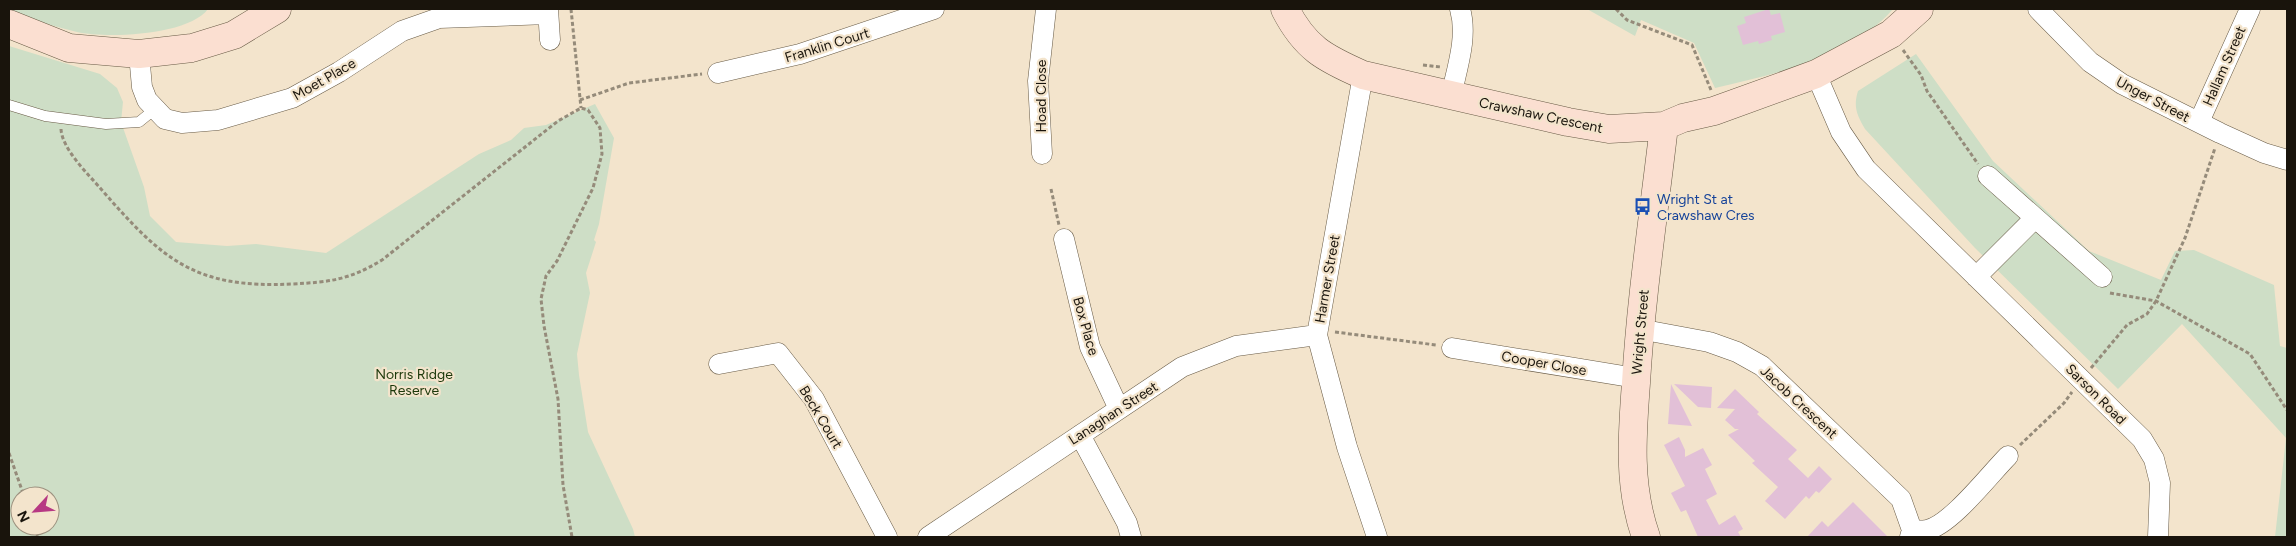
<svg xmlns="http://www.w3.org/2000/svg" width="2296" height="546" viewBox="0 0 2296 546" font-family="Figtree,sans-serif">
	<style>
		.green { fill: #cedec6; fill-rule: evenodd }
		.building { fill: #e2c0d7 }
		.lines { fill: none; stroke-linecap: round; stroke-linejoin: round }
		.lane-casing { stroke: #685b46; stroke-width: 11 }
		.street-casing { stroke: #685b46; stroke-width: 21 }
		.secondary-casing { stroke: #685b46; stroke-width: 29 }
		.path { stroke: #958b7a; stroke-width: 3; stroke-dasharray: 4 2.5; stroke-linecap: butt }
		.lane { stroke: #fff; stroke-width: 10 }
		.street { stroke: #fff; stroke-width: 20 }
		.secondary { stroke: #fbdfd1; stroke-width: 28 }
		.labels { text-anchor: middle; stroke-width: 4.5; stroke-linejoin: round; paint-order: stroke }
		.street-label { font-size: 14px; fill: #19140c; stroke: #f3e4cc }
		.transit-label { font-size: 14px; fill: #164399; stroke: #f3e4cc; text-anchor: start }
		.park-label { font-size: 14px; fill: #1c380a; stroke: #f3e4cc }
	</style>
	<rect width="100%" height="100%" fill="#f3e4cc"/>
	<path class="green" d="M9,9H208C189,35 108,39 77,32C55,27 33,19 11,13Z
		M1587,9H1893C1849,59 1778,73 1715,88L1694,43L1641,20L1635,36Z
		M9,46L100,74L117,88L123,102L121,122L144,187L150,216L176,242L227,246L256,244L326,253L479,154L511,140L524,128L546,125L595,104L614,138L599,224L594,240L596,242L586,273L590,293L577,354L579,375L588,432L633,529L635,537H9ZM20,496H50V526H20Z
		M1916,54L1993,161L2089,251L2161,280L2175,251L2194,250L2274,285L2280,346L2287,348V537H2275L2286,438L2182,324L2118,389L1975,248L1865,129C1857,115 1853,107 1858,91Z"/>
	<path class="building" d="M1769,9L1771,15L1780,13L1785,32L1771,36L1772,40L1759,44L1758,41L1743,45L1737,26L1746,23L1744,17Z
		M1671,384L1692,426L1668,424Z
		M1674,384L1712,387L1711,408L1698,407Z
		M1735,389L1759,412L1757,414L1797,450L1788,459L1808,478L1819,466L1832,479L1819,493L1816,491L1809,499L1806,496L1785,519L1765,501L1778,487L1752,463L1755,461L1728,435L1739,429H1735L1725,420L1735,409L1717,408Z
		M1679,437L1685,450V457L1703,448L1712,465L1705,469L1717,494L1706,500L1719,525L1735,515L1743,529L1738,532L1741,537H1698L1686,510L1681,512L1671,493L1685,486L1664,445Z
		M1853,502L1888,537H1807L1822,521L1828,527Z"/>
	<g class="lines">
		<defs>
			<path id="lane" d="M9,105L45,116L106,124L139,122L155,109"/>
			<path id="street" d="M548,9L550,40
				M2038,9L2090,62L2122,84L2220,133L2264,153L2287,160
				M139,54L142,87L147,100L165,119L182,123L218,120L292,98L339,72L402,31L439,18L548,14
				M718,73L800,54L934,9
				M1816,74L1841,132L1866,169L2142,439L2154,459L2160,483L2158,537
				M1363,75L1317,335L1347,447L1377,537
				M1451,96C1457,68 1468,37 1460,9
				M2199,122L2250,9
				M1042,154L1038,81L1046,9
				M1988,176L2102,277
				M1064,239L1090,347L1119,409
				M1976,277L2035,218
				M1639,329L1709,342L1737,352L1762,366L1901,499L1912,530L1910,537
				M1452,348L1636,378
				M719,364L778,353L814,399L887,537
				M1080,435L1127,523L1131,537
				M1912,530C1917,530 1923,531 1927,530C1951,525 1990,474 2008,456
				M928,537L1182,367L1236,346L1317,335"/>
			<path id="secondary" d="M1285,9C1305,48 1324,58 1363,75L1568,122L1609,129L1664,126L1683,118L1714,111L1816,74L1891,34L1919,9
				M9,24L69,48L139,54L192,48L234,35L277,9
				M1646,537C1628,486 1632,436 1636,383C1641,297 1654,212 1664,126"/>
		</defs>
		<use href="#lane" class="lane-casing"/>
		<use href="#street" class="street-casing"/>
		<use href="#secondary" class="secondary-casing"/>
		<path class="path" d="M571,9L581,108
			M1616,9L1627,20L1692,45L1711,90
			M1903,50L1921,75L1927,91L1978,164
			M1423,65L1441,67
			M580,100L629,83L702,74
			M61,129C62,149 88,174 101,189C162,259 194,289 292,284C330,282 349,280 382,260L558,121L581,108L588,110L600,128L602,154L593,188L557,261L546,276L541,299L544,326L558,399L563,485L572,537
			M1051,189L1059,225
			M2110,293L2156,301L2250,354L2287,410
			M1335,332L1436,345
			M2091,368L2127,325L2147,314L2156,301L2185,238L2215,148
			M2020,445L2064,403L2072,392
			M9,453L24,496
			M34,526L38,537"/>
		<use href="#lane" class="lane"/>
		<use href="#street" class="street"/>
		<use href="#secondary" class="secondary"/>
	</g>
	<defs>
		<symbol id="bus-bare" viewBox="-9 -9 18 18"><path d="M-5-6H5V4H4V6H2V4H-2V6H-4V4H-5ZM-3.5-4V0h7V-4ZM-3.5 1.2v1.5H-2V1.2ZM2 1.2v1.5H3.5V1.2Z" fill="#1a4fb4" stroke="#f3e4cc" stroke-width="2.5" paint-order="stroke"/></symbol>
	</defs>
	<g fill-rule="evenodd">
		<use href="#bus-bare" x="1630" y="194" width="25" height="25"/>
	</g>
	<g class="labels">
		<g class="street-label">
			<text transform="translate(827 45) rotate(-17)" y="5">Franklin Court</text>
			<text transform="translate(2224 66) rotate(-66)" y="5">Hallam Street</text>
			<text transform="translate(324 79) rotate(-30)" y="5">Moet Place</text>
			<text transform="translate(1041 96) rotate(-90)" y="5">Hoad Close</text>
			<text transform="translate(2153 99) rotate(28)" y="5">Unger Street</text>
			<text transform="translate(1541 115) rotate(12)" y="5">Crawshaw Crescent</text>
			<text transform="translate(1327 279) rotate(-80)" y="5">Harmer Street</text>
			<text transform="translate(1086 326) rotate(74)" y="5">Box Place</text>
			<text transform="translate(1640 332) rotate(-85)" y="5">Wright Street</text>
			<text transform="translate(1544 363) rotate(10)" y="5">Cooper Close</text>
			<text transform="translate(2096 394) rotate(45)" y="5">Sarson Road</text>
			<text transform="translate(1799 402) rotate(43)" y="5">Jacob Crescent</text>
			<text transform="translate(1113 413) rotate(-33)" y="5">Lanaghan Street</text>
			<text transform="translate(821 417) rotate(59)" y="5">Beck Court</text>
		</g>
		<g class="transit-label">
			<text x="1657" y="204">Wright St at<tspan x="1657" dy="16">Crawshaw Cres</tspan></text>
		</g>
		<g class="park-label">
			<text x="414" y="379">Norris Ridge<tspan x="414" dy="16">Reserve</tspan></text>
		</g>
	</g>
	<rect width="2296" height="546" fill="none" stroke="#19140c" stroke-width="20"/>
	<g transform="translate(35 511) rotate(244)"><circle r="24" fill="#f3e4cc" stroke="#9c917f"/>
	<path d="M0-4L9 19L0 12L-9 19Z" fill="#b73883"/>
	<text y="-8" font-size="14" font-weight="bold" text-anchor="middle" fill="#19140c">N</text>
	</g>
</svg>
